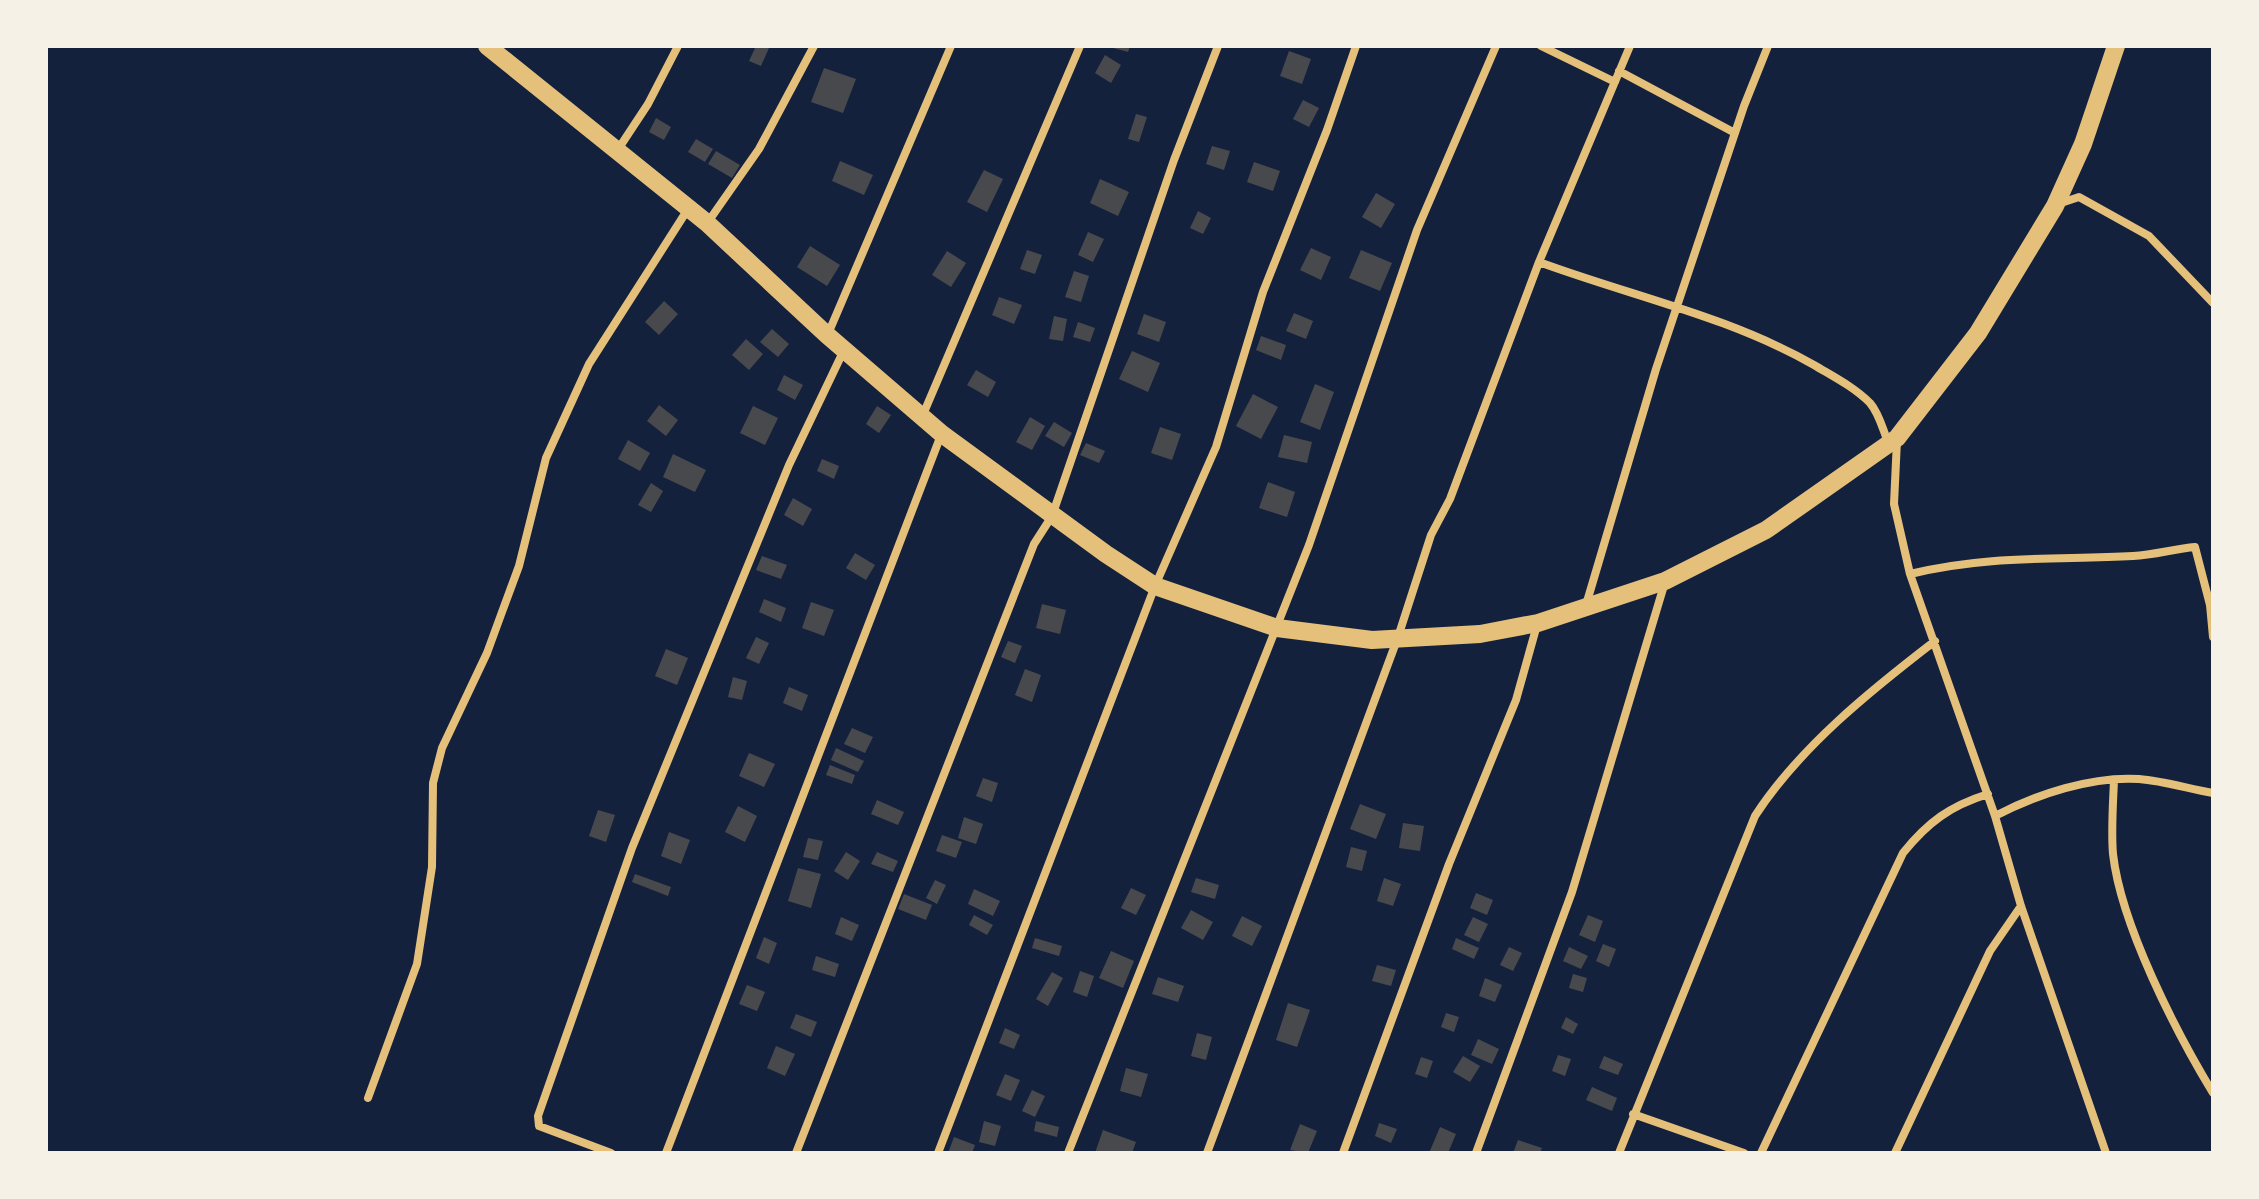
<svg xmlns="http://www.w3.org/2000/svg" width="2259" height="1199" viewBox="0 0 2259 1199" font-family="Karla,sans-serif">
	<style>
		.building { fill: #48494c }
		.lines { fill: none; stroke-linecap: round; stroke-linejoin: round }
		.minor { stroke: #e5c07b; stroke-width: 8 }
		.trunk { stroke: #e5c07b; stroke-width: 18 }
	</style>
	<rect width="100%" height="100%" fill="#14213d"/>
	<path class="building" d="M756,46L769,48L761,66L749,61Z
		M1106,46H1130L1128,52Z
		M1289,51L1311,59L1302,84L1280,76Z
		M1105,55L1121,65L1111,83L1095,73Z
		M824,68L856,79L843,113L811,102Z
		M1303,100L1319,108L1309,127L1293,119Z
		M1136,114L1147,117L1139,142L1128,139Z
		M656,118L671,127L664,140L649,132Z
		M696,139L713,149L705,162L688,152Z
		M1212,146L1230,151L1224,170L1206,164Z
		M716,151L740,165L732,178L708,164Z
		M840,161L873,175L864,195L832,181Z
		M1254,162L1280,171L1273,191L1247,182Z
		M984,170L1003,179L987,212L967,202Z
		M1100,179L1129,192L1118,216L1090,203Z
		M1376,193L1395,204L1381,228L1362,217Z
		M1198,211L1211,218L1203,234L1190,228Z
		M1088,232L1104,239L1093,262L1078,255Z
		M810,246L840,265L827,286L797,267Z
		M1311,248L1331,257L1321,280L1300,270Z
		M1027,250L1042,255L1035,274L1020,269Z
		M1361,250L1392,263L1380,291L1349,278Z
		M947,251L966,263L951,287L932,275Z
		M1074,271L1089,276L1081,302L1065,297Z
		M999,297L1022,305L1014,324L992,315Z
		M664,301L678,314L659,335L645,322Z
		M1294,313L1313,321L1306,339L1286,331Z
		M1144,314L1166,322L1159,342L1137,334Z
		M1054,316L1067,319L1063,341L1049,339Z
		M1078,322L1095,328L1090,342L1073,337Z
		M772,329L789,344L778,357L760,342Z
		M1261,336L1286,345L1281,360L1256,350Z
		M746,339L763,354L749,370L732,355Z
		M1132,351L1160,363L1148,392L1119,379Z
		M976,370L996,382L988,397L967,385Z
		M784,375L803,385L795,400L777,390Z
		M1315,384L1334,392L1320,430L1300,422Z
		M1253,394L1278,407L1261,439L1236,426Z
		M659,405L678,420L666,436L647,421Z
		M753,406L778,418L765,445L740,433Z
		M877,406L891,415L879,433L866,424Z
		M1030,417L1045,426L1032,450L1016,442Z
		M1054,422L1072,433L1064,447L1045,436Z
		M1160,427L1181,434L1172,460L1151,453Z
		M1284,435L1312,442L1307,463L1278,457Z
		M628,440L650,453L640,471L618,459Z
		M1086,443L1105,451L1099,463L1080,455Z
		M673,454L706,470L695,492L663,477Z
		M822,459L839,466L834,479L817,471Z
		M1268,482L1295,492L1287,517L1259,508Z
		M651,483L663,491L651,512L638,505Z
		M793,498L812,509L803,526L784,515Z
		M855,553L875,565L866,580L846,568Z
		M762,556L787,565L781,579L756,570Z
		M764,599L786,608L781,622L759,612Z
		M811,602L834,610L824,636L802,628Z
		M1042,604L1066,610L1060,634L1036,628Z
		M756,637L769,643L759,664L746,658Z
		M1008,641L1022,646L1015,663L1001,657Z
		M666,649L688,658L677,685L655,676Z
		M1025,669L1041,675L1032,702L1015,695Z
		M733,677L747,681L742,700L728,697Z
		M789,687L808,695L802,711L783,703Z
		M852,728L873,737L865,753L844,744Z
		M836,748L864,761L858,772L831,760Z
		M749,753L775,764L764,787L739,776Z
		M830,765L855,775L852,784L826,775Z
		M983,778L998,783L992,802L976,796Z
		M877,800L904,812L898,825L871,814Z
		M1360,804L1386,814L1376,839L1350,829Z
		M738,806L757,816L745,842L725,832Z
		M598,810L615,815L606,842L589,836Z
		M964,817L983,824L976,844L958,838Z
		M1403,823L1424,826L1420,851L1399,848Z
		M669,832L690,840L681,864L661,856Z
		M942,835L962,842L956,858L936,851Z
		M808,838L823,841L818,860L803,857Z
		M1351,847L1367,851L1362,871L1346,867Z
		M846,852L860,861L848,880L834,871Z
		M877,852L898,861L893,872L871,864Z
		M798,868L821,874L811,908L788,901Z
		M635,874L671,887L668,896L632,882Z
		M1196,878L1219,885L1215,899L1191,892Z
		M1384,878L1401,884L1393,906L1377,901Z
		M935,880L946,885L937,904L926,898Z
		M1131,888L1146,895L1136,915L1121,908Z
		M974,889L1000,901L993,916L968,904Z
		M1476,893L1493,900L1487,915L1470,908Z
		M904,894L932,905L926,920L898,909Z
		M1191,910L1213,922L1203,940L1181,928Z
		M974,915L993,925L987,935L969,925Z
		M1588,915L1603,921L1595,942L1579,935Z
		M1242,916L1262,926L1252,946L1232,936Z
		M841,917L859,925L852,941L835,934Z
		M1473,917L1488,924L1479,942L1464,935Z
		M764,937L777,943L769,964L756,958Z
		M1035,938L1062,946L1059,956L1032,948Z
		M1456,938L1479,948L1474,959L1452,949Z
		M1603,944L1616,949L1609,967L1596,961Z
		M1509,947L1522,953L1513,971L1500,965Z
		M1569,947L1588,956L1581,969L1563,961Z
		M1111,951L1134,961L1123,988L1099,978Z
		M816,956L839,964L835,977L812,970Z
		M1377,965L1396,970L1391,986L1372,981Z
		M1080,971L1094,976L1087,997L1073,992Z
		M1052,972L1063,978L1048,1006L1036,999Z
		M1573,974L1587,978L1583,992L1569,988Z
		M1158,977L1184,986L1178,1002L1152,994Z
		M1485,978L1502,985L1495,1002L1479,996Z
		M747,985L765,992L757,1011L739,1004Z
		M1288,1003L1310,1010L1297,1047L1276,1040Z
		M1446,1013L1459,1017L1454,1032L1441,1027Z
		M796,1014L817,1022L811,1037L790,1028Z
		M1566,1017L1578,1024L1573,1034L1561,1028Z
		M1005,1028L1020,1035L1014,1049L999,1043Z
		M1197,1033L1212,1037L1206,1060L1191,1056Z
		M1478,1039L1499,1049L1492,1064L1471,1055Z
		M776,1046L795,1054L785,1076L767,1068Z
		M1558,1055L1571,1059L1565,1076L1552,1071Z
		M1463,1056L1480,1066L1470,1082L1453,1072Z
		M1604,1056L1623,1064L1618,1075L1599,1068Z
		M1421,1057L1433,1061L1427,1078L1415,1074Z
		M1126,1068L1148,1074L1141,1097L1120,1091Z
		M1005,1074L1020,1080L1011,1101L996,1095Z
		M1592,1087L1617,1098L1612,1111L1586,1100Z
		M1032,1090L1045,1096L1035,1117L1022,1111Z
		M984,1121L1001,1126L995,1146L979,1142Z
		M1036,1121L1059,1127L1057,1137L1034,1131Z
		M1379,1123L1397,1129L1391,1143L1375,1136Z
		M1300,1124L1317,1131L1308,1153L1290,1150Z
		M1440,1127L1456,1134L1448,1153H1429Z
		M1103,1130L1136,1142L1132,1153H1095Z
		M954,1137L975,1145L972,1153H948Z
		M1518,1140L1542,1148L1540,1153H1513Z"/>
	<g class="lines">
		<path class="minor" d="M1541,46L1615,82
			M1619,71L1735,133
			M617,151L648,104L678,46
			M2058,204L2079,197L2149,236L2213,303
			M708,222L759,149L814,46
			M1539,262C1631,296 1728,316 1814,365C1834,377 1854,387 1870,403C1879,413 1883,430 1888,442
			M828,334L951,46
			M922,417L1080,46
			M1897,440L1894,504L1910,574L1995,816L2021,906L2106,1153
			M1910,574C1987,555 2056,560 2133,556C2154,555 2174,549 2195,547L2210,605L2213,637
			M1586,605L1656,369L1744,106L1768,46
			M2114,780C2113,805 2111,830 2113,854C2121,925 2176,1032 2213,1093
			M1995,816C2037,794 2092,776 2139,779C2164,781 2189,789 2213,793
			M368,1098L417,964L432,867L433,783L442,748L487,653L502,612L519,566L546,458L589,364L688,209
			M1633,1114L1744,1153
			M611,1153L539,1126L538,1116L632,848L789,465L844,350
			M666,1153L941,435
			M796,1153L1034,544L1052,516L1174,160L1218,46
			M938,1153L1155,586L1216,447L1263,292L1327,130L1356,46
			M1068,1153L1309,545L1417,230L1496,46
			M1207,1153L1398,637L1431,535L1450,499L1539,262L1630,46
			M1343,1153L1449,864L1516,700L1537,625
			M1476,1153L1572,892L1665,582
			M1619,1153L1755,816C1800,747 1870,691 1935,641
			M1761,1153L1903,853C1928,822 1950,806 1988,794
			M1895,1153L1990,951L2021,906"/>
		<path class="trunk" d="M487,46L707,223L827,335L942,434L1106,554L1155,586L1277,628L1372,640L1480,634L1538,623L1665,581L1766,530L1897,438L1978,333L2055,206L2083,144L2116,46"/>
	</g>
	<rect width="2259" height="1199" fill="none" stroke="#f6f1e7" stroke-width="96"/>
</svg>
